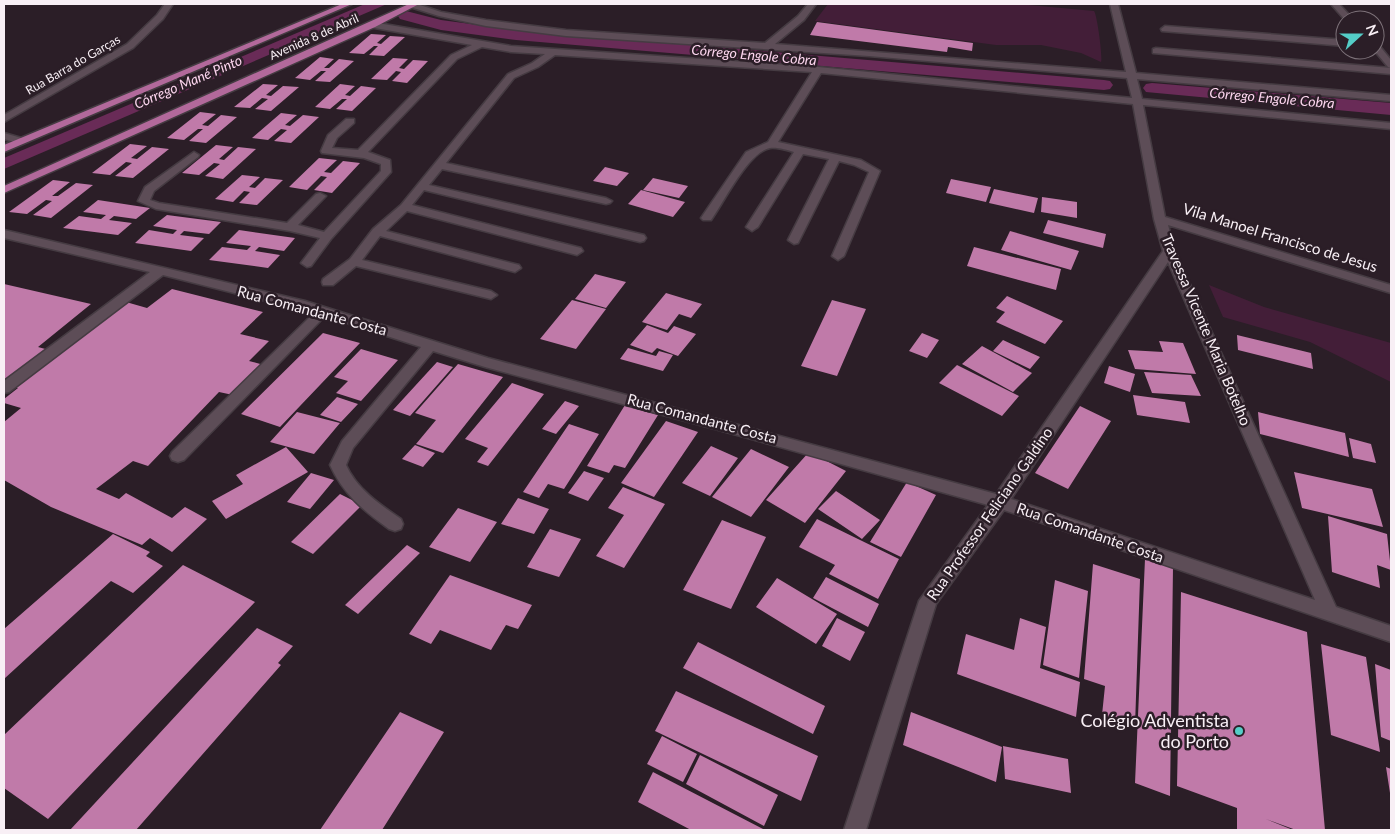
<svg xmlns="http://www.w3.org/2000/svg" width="1395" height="834" viewBox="0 0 1395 834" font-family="Lato,sans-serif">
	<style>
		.green { fill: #431e38 }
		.water { fill: #692b57 }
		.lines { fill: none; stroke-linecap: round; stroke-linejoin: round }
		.canal { fill: #692b57; fill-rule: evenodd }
		.building { fill: #c07aa9 }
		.minor-casing { stroke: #453b42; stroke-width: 3 }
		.major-casing { stroke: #453b42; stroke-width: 3 }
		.minor { fill: #5d4d57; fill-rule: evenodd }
		.major { fill: #b2699b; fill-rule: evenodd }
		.poi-dot { fill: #54cdc7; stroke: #2b1e27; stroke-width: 2 }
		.labels { text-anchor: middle; stroke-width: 5; stroke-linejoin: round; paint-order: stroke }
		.far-street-label { font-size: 12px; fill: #f8eff5; stroke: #2b1e27 }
		.far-water-label { font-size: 14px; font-style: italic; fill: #fcd5ee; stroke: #2b1e27 }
		.street-label { font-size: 15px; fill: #f8eff5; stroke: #2b1e27 }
		.near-poi-label { font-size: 18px; fill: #f8eff5; stroke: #2b1e27; text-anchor: end }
	</style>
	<rect width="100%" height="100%" fill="#2b1e27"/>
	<path class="green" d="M828,4H1018L1094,11C1097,14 1103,58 1101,62L1081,53L1041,45H996L815,21Z
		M1209,285L1264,307L1391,343V382L1310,342L1223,317Z"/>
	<path class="water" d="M365,4H387L4,169V158Z"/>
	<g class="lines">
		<path class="canal" d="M406,11L441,20L516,30L1104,80L1110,81L1113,85L1110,89L1104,90L516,40L441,30L400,19L398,16L400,13Z
			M1152,83L1391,103V115L1146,92L1143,88L1146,84Z"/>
	</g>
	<path class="building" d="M817,22L973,43L972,51L948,47L947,52L810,35Z
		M371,34L386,35L377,43L381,44L390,36L405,37L384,56L369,55L378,46H374L364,54L349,53Z
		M320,57L334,59L324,68H329L339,59L354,61L330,82L315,81L326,71H321L310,80L295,78Z
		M393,58L408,59L399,68L404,69L413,60L428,61L407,83L392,81L401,72L396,71L387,80L371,79Z
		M263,84L278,85L266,95L271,96L283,86L299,87L271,111L255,109L268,99L262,98L250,108L234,107Z
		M340,84L355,86L345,95L350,96L361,86L376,88L352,111L336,109L347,99H342L330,109L315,107Z
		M200,112L216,114L202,125L208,126L221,115L237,117L206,143L189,141L203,129H198L184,140L167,138Z
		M281,113L297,115L285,125L290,126L303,115L319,117L291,143L274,141L287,130L281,129L268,140L252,138Z
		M130,144L147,146L131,158L137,159L152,147L169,149L133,178L115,176L132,163L126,162L110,175L92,173Z
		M216,145L233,147L219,159L224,160L238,147L256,149L223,179L205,176L220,164L214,163L199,175L182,173Z
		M319,158L337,160L324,172L331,173L343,161L360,163L332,193L314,190L327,177L321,176L307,190L289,187Z
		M605,167L629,173L617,186L593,181Z
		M242,175L260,177L249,187L255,188L265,178L283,180L257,205L239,203L250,192L244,191L233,202L215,199Z
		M653,178L688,186L679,198L643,190Z
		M951,179L991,187L986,202L946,193Z
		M53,180L70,182L52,196H58L76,183L93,185L51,218L33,215L52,201L46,200L27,214L9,212Z
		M994,189L1038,198L1034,213L989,203Z
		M641,190L685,202L673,217L628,204Z
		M1042,197L1077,202V218L1041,212Z
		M98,200L150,208L136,219L114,216L109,220L132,223L118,235L63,228L79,216L101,219L106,215L83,212Z
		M167,215L221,222L209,234L184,231L180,235L204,238L191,251L135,243L149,230L173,234L177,230L153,226Z
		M1048,220L1106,234L1103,248L1043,233Z
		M239,230L295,238L284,251L259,247L255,251L280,255L268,268L209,260L222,247L247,250L251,246L226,243Z
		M1010,231L1079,251L1071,270L1001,250Z
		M974,247L1061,269L1056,290L967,266Z
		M595,274L626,282L606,308L575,299Z
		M4,284L91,304L38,347L60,353L126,302L147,308L172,289L263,312L240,334L269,341L249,361L264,365L233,395L219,392L148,466L133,461L96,489L119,499L126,493L172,518L185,507L207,519L172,552L150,538L142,545L51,507L4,480V422L21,408L4,403V399L18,388L4,385Z
		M666,293L702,304L691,318L679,314L667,330L642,322Z
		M1007,296L1063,321L1045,344L996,322L1005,312L996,308Z
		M572,300L606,309L576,349L540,339Z
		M832,300L866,309L837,376L801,366Z
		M647,325L668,333L674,326L696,334L678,356L657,348L652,353L630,345Z
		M323,333L360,343L280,427L241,414Z
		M922,333L939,340L927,358L909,351Z
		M1237,335L1311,353L1313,369L1238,350Z
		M1003,340L1040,357L1030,369L993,351Z
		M1159,341L1183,343L1196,374L1135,369L1128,350L1163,352Z
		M982,346L1032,373L1013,392L962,364Z
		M628,348L656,356L659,351L673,355L663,371L620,359Z
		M361,349L398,360L361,401L336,393L348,381L334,377Z
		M437,362L453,367L410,416L393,410Z
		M458,364L503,377L443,453L416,444L436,420L415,413Z
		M957,365L1019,396L1002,416L939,383Z
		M1109,366L1135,374L1130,392L1104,383Z
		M1144,372L1191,375L1201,396L1152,393Z
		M512,383L544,394L488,466L477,462L488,448L465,439Z
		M1133,395L1185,402L1190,423L1137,415Z
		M337,397L358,404L341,422L320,415Z
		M565,401L579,406L556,434L542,429Z
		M625,405L658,415L625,468L614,465L609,473L587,466Z
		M1080,406L1111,421L1068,489L1035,473Z
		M297,412L340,423L314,454L270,442Z
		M1258,412L1345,433L1349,457L1260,434Z
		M666,421L698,432L654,497L621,483Z
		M569,424L599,434L564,489L548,484L539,498L523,492Z
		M1349,438L1371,444L1376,463L1353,458Z
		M415,445L435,453L423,467L402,459Z
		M711,446L738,458L710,496L682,483Z
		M286,447L308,472L226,519L212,501L243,484L236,475Z
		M751,449L789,467L751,517L712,497Z
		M809,452L846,471L805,523L766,500Z
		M584,471L604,478L588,501L568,493Z
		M1294,472L1372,489L1383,527L1302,508Z
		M311,473L334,480L310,509L287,502Z
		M907,482L936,495L901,557L870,542Z
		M623,487L665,504L624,568L596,556L624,515L608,508Z
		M836,491L880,520L862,539L818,509Z
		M340,494L362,505L313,554L291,542Z
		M518,498L549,509L534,534L501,524Z
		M458,508L497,522L470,562L429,547Z
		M1328,516L1387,534L1391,570L1377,565L1380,588L1332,572Z
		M817,519L899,559L878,599L829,574L835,565L799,547Z
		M722,520L766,537L731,609L683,590Z
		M550,529L581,539L559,577L527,567Z
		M113,534L150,552L146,556L163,566L133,593L111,581L4,679V629Z
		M407,545L420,553L358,614L345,605Z
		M1145,559L1173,567L1170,796L1135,783Z
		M1093,564L1140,579L1135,726L1102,715L1105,686L1084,679Z
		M183,565L255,602L48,819L4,788V735Z
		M450,575L532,605L518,629L506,625L491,650L440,630L431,644L409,634Z
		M826,577L879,604L868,627L813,598Z
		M777,578L837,614L816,644L756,607Z
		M1055,580L1088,591L1079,678L1043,665Z
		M1181,592L1307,632L1325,830H1296L1266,819L1293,830H1237V808L1177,786Z
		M837,618L865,632L850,661L822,646Z
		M1020,618L1046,627L1040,668L1080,682L1076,717L957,674L966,634L1014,650Z
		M257,628L293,646L278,663L281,665L136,830H70Z
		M698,642L825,706L813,734L683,668Z
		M1321,644L1366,657L1380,752L1331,735Z
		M1375,664L1391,670V741L1381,737Z
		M676,691L818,756L801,801L655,731Z
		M400,712L444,732L382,830H320Z
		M911,712L1002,747L996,782L903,745Z
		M662,736L697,754L683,782L647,764Z
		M1003,746L1068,759L1071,793L1005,779Z
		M700,755L778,795L764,826L686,784Z
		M1386,767L1391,769V793H1390Z
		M653,772L765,830H691L638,802Z"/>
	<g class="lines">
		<defs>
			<path id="minor" d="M165,4H173L163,19L133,48L4,122V115L127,44L157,15Z
				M410,4H417L441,12L486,20L566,30L765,43L798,16L808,4H816L804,20L775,44L1126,72L1110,4H1118L1136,73L1391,95V101L1137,79L1142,99L1391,123V129L1143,105L1165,217L1391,285V293L1168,225L1175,251L1336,607L1391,626V642L1004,510L936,604L866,830H844L919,601L988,505L730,433L485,367L433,351L353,448L346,465C357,489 379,504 401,519L403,524L401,529L395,531L389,529C364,511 343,494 330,465L342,441L421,347L325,316L184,460L178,462L172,460L170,456L172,452L314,313L163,275L9,392L4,393V381L150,272L4,238V230L305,301L488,358L996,494L1163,251L1154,219L1133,104L821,73L778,142L861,160L880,171L844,256L838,260L832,256L869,172L854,165L839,161L798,243L794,244L788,240L829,159L803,154L758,227L752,231L746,227L794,152C787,150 777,147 770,148C748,152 724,202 711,220H703L701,218L746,152L768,142L812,72L555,55L538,67L514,78L446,163L606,198L612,201L610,203L606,204L442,169L429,185L644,235L646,238L644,241L640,242L424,190L412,205L581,248L583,251L577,255L407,211L386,231L519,265L521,268L515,272L380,236L362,260L491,291L497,295L491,299L356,266L333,285H323L322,282L323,279L350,259L373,229L401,205L508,74L532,63L545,54L511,52L482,47L457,59L368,152L390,160L391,172L331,239L311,266L307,267L301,263L320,238L290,231L156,209L138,201L145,187L194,152L199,155L198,157L154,191L150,200L159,203L287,223L316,194L320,193L326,196L298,225L324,232L381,171V164L364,158L322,153L321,151L328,135L346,119H354V123L337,138L332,148L358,150L451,55L472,45L369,27L368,25L372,22L511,46L818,67L1132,98L1127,78L869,56L566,36L486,26L439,16L410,7ZM1168,262L1315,600L1011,499Z
				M1331,4H1339L1354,20H1345Z
				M1165,26L1345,40V46L1162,31L1161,29Z
				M1375,43L1378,44L1391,60V68L1388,67L1374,50Z
				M1156,48L1391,68V74L1153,53V49Z
				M4,133L25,139L26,141L21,144L4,139Z"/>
			<path id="major" d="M342,4H352L4,152V145Z
				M409,4H419L375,27L4,193V186Z"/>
		</defs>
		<use href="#minor" class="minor-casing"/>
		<use href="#major" class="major-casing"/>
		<use href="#minor" class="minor"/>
		<use href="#major" class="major"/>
	</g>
	<circle class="poi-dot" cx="1239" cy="731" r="5"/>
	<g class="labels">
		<g class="far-street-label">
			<text transform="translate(314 37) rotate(-24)" y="4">Avenida 8 de Abril</text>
			<text transform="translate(73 65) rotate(-30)" y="4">Rua Barra do Garças</text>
		</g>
		<g class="far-water-label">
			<text transform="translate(754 55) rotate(5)" y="5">Córrego Engole Cobra</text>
			<text transform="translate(188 82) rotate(-23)" y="5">Córrego Mané Pinto</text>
			<text transform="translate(1272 98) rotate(5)" y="5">Córrego Engole Cobra</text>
		</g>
		<g class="street-label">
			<text transform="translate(1280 238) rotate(17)" y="5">Vila Manoel Francisco de Jesus</text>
			<text transform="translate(312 311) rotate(15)" y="5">Rua Comandante Costa</text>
			<text transform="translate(1206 330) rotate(67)" y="5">Travessa Vicente Maria Botelho</text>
			<text transform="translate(702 419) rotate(15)" y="5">Rua Comandante Costa</text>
			<text transform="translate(990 514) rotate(-55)" y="5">Rua Professor Feliciano Galdino</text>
			<text transform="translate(1090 533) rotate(19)" y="5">Rua Comandante Costa</text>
		</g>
		<g class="near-poi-label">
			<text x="1229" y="727">Colégio Adventista<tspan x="1229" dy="21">do Porto</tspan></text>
		</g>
	</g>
	<rect width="1395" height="834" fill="none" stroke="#f8eff5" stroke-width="10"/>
	<g transform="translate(1360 35) rotate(69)"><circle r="24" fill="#2b1e27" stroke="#7d7279"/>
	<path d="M0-4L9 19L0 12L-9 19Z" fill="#54cdc7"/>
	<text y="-8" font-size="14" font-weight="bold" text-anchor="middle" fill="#f8eff5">N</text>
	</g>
</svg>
